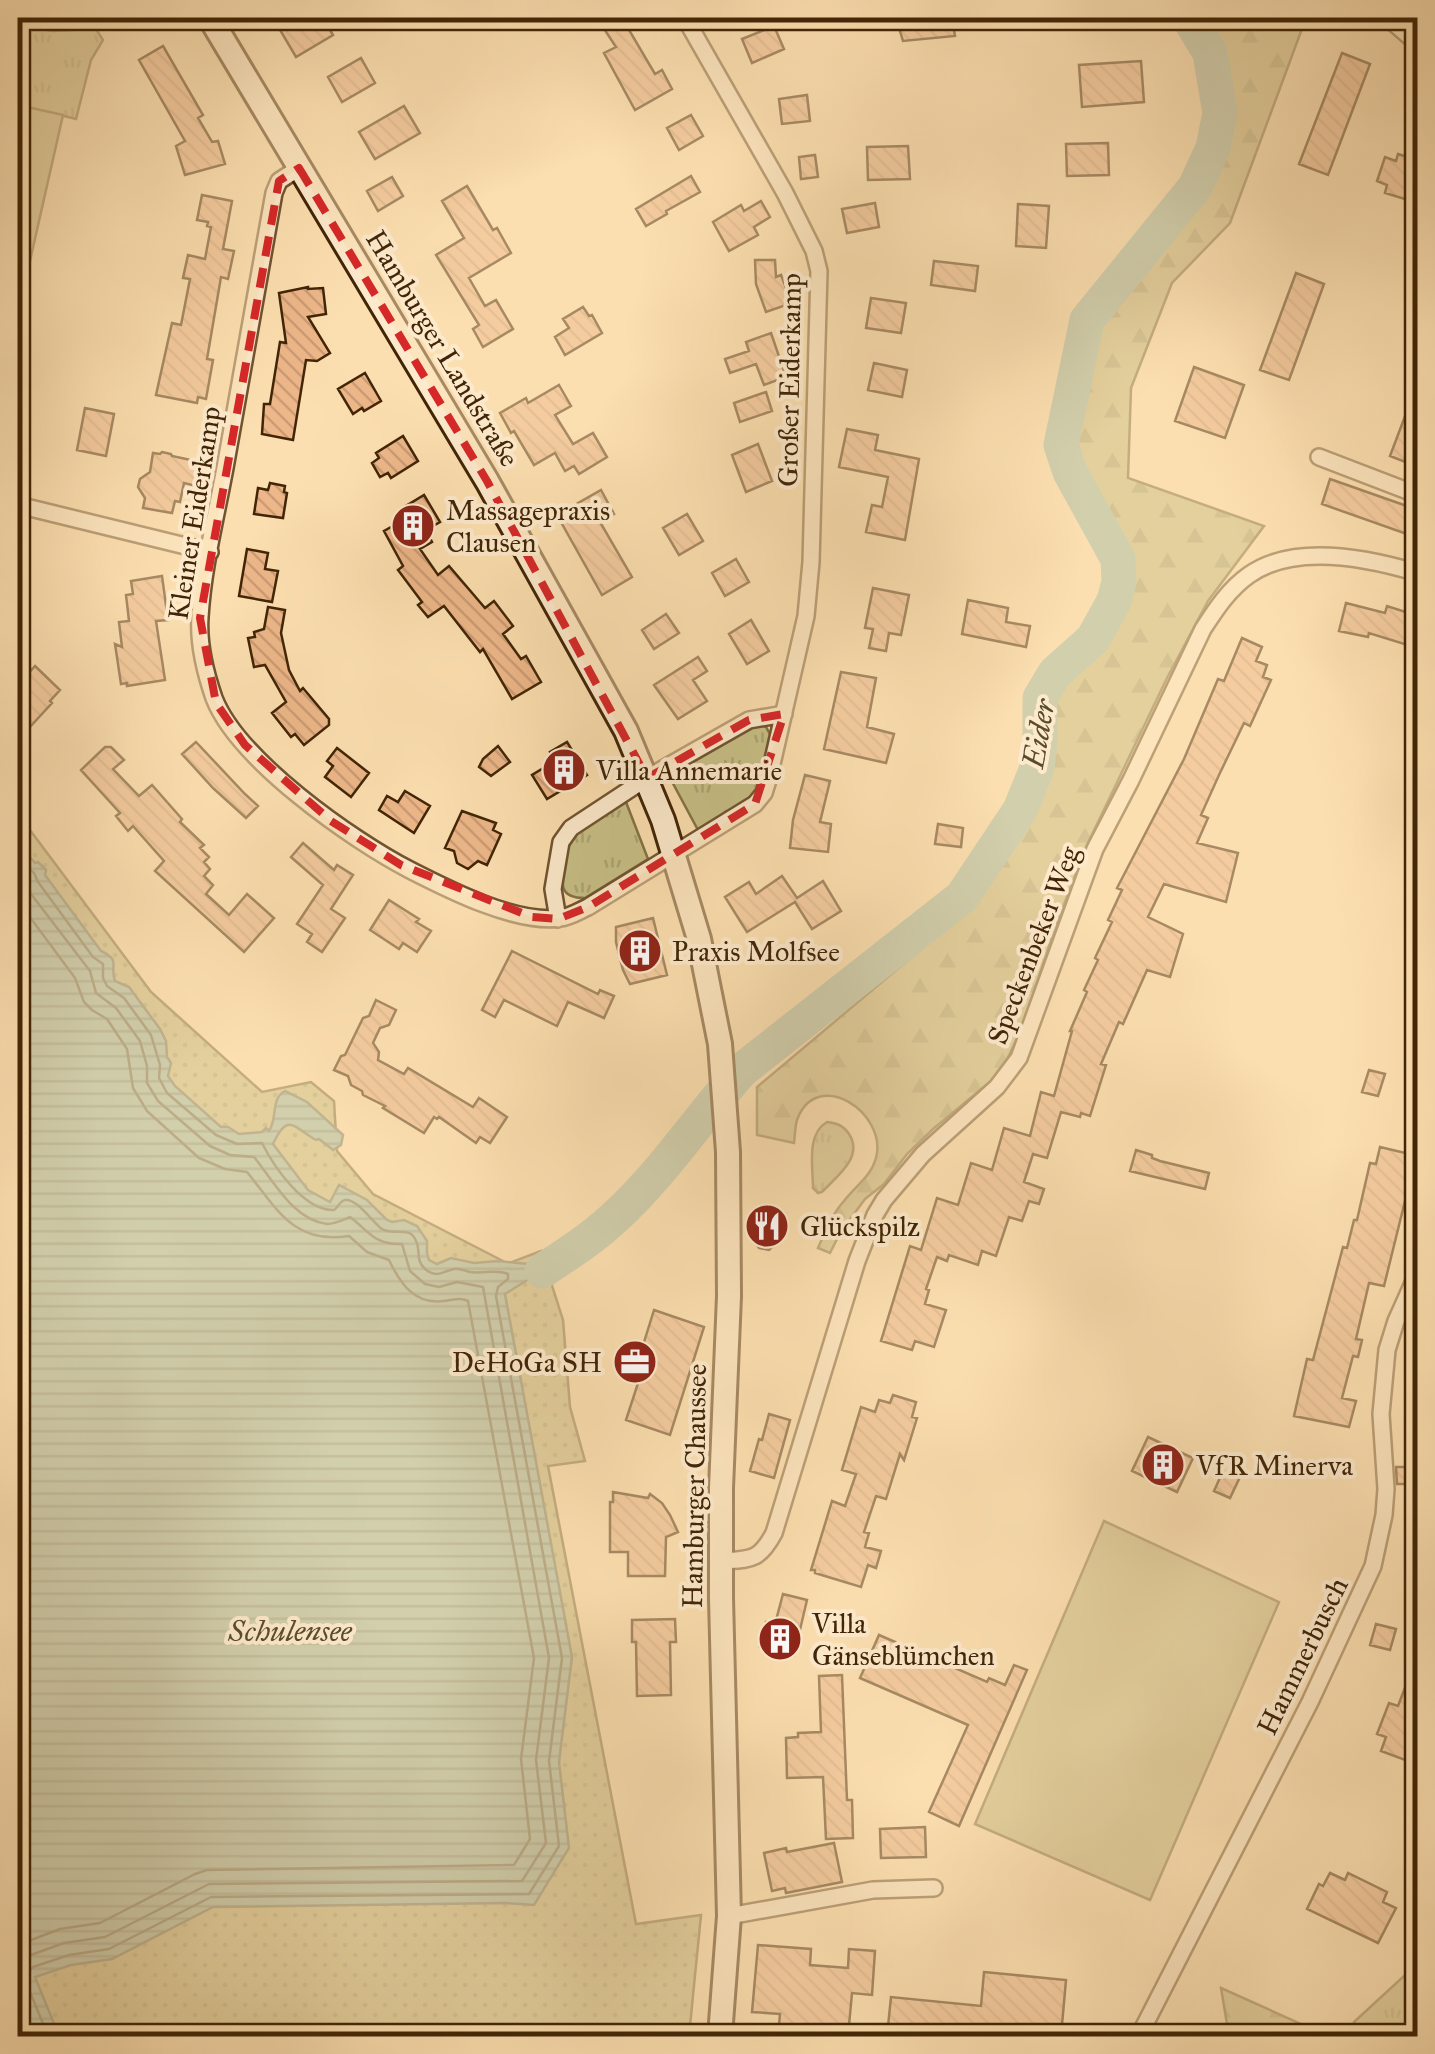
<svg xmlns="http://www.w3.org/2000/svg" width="1435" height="2054" viewBox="0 0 1435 2054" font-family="'IM FELL Great Primer',serif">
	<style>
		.grass { fill: url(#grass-tufts); stroke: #847246; stroke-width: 2.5 }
		.forest { fill: url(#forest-firs); stroke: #847246; stroke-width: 2.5 }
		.park { fill: url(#park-dots); stroke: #847246; stroke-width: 2.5 }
		.garden { fill: #c7bf86; stroke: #847246; stroke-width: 2.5 }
		.water { fill: url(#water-rules); stroke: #7a8067; stroke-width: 2.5 }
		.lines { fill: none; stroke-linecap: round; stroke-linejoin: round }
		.shore { stroke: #707157; stroke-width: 2.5 }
		.river { stroke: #a0bda8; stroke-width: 35 }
		.building { fill: url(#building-back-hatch); stroke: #412506; stroke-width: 2.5 }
		.minor-casing { stroke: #705430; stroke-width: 20 }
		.secondary-casing { stroke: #412506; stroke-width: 28 }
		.minor { stroke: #fdeacc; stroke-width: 15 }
		.secondary { stroke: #fdeacc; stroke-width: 22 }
		.marked { fill: none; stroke: #d62828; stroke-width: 8; stroke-dasharray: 20 12; stroke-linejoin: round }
		.labels { text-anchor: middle; stroke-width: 8; stroke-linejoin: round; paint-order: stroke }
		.street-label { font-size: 28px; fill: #412506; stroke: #fdeacc }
		.poi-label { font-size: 28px; fill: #412506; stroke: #fdeacc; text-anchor: start }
		.water-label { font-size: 30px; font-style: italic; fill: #594b2e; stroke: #fdeacc }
	</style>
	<defs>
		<pattern id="grass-tufts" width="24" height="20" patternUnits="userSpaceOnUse" patternTransform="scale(2.5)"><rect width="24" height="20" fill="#c7bf86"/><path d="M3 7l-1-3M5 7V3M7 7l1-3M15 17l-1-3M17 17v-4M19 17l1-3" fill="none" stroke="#aca472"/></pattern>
		<pattern id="forest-firs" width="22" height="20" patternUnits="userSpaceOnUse" patternTransform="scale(2.5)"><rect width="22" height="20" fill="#c7bf86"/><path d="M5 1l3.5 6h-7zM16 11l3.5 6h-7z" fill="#aca472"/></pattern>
		<pattern id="park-dots" width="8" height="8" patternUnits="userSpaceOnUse" patternTransform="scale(2.5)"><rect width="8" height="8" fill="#c7bf86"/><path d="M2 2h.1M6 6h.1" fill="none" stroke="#aca472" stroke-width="1.8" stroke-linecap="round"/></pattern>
		<pattern id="water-rules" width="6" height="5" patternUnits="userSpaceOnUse" patternTransform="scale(2.5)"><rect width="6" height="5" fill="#a0bda8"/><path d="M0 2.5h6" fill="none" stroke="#849987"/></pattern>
		<pattern id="building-back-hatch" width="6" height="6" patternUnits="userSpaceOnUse" patternTransform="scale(2.5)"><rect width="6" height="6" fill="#edb789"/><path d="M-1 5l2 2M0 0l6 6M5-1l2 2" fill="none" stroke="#cc9d75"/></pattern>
	</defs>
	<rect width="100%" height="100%" fill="#fcdfb0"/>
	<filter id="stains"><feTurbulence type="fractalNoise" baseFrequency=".002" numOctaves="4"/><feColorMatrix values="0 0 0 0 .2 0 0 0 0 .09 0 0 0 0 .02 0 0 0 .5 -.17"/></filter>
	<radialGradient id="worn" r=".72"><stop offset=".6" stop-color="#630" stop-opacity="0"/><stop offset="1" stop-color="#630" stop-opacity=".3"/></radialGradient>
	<path class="grass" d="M18,25L52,31L96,29L103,40L91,60L76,119L18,105Z
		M759,723L766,727L771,736C768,751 766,769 760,783C750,807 719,818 698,830L669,776Z
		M626,802L648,859L585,898C556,898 562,881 566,860C568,851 568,844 573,837C586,823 610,813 626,802Z
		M827,1122C836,1123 843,1125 849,1134C864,1157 837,1176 822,1192L818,1193L813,1188C813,1167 806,1134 827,1122Z
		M1417,1964V2036H1352L1357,2034L1354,2022Z"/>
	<path class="forest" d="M1207,18H1306L1230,223L1172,283L1131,388L1128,478L1264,526L1208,601L1167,678L1087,845L1056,925L1021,1031L1007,1059L990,1082L933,1129L907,1154L884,1184L865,1199L840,1233L830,1253L818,1248C825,1232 832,1214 844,1201C855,1186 871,1177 876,1158C888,1113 817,1066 797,1120C795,1126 795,1136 794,1143L757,1135V1087L971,907L1047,781L1050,704L1066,681L1104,646L1125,612L1130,582V548L1075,458L1083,382L1099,329L1119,299L1202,199L1225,154L1233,117L1220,47Z
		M1221,1988L1310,2028L1311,2036H1229Z"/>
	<path class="park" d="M18,814L151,992L262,1092L311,1082L334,1101L337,1151L373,1194L503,1261L504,1265L541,1251L563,1320L570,1407L585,1461L548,1466L636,1924L701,1915L689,2036H18Z"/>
	<path class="garden" d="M18,105L63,115L18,314Z
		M1104,1521L1279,1602L1150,1900L975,1824Z"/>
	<path class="water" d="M18,844L35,863L38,862L46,870L45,875L101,951C122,961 109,965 115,981L129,987L160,1029L166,1041L167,1057L171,1063L168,1076L175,1086L221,1127H228L239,1134L262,1132L266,1128L269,1131C278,1119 270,1099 285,1091L307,1102L343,1135L341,1145L333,1150L319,1139L316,1140C294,1128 288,1111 273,1144L308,1190L330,1202L339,1185L367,1200L387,1220L392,1222L404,1220L417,1226L427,1241V1253L429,1260L437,1264L451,1258L474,1263L498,1261L539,1265L542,1271L505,1294L572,1657L559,1762L569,1848L534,1905L505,1903L213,1907L112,1959L71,1965L35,1977L59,2036H18Z"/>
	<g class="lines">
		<path class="shore" d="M18,859L34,873L38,882L93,957L103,964V978L107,986L124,998L151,1035L160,1065L159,1078L167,1093L216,1135L237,1144L262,1143C274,1167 304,1211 334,1210C338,1207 340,1201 345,1200C357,1198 373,1223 382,1229C393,1236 410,1225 416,1241C421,1251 415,1260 425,1269C437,1279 443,1271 454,1269C460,1268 465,1271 470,1272C483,1274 496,1269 508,1274V1279L498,1287L496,1296L562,1658L549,1761L559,1846L529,1894L211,1897L109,1949L69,1955L33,1967L27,1973L26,1982L48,2036
			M18,877L90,971L96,993L116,1008L140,1041L147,1066V1083L158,1101L210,1146L230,1155L254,1157C273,1180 293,1220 327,1224C335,1224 343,1220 350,1217C370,1232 374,1245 402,1244L410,1271L425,1284L439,1287L457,1282L483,1287L549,1658L536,1760L546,1843L522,1881L209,1884L105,1937L64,1943L28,1956L18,1964
			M18,901L75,978L84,1002L92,1010L107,1019L127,1049L133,1088L147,1111L199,1158L225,1169L247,1172C277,1209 294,1245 349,1236L367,1252L389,1260C400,1283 414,1305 444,1301C455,1300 459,1297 468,1301L534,1658L521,1759L530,1839L514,1865L207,1870L195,1874L100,1923L60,1929L18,1945"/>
		<path class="river" d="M542,1271C561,1258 581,1246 599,1231C655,1186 694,1123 742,1070L962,897L1020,810L1037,768L1040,740V698L1055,673L1093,639L1114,601L1119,582L1118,559L1070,472L1061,445L1087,320L1195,187L1213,148L1220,113L1210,53L1189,18"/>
	</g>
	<path class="building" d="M273,18H323L333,35L296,57Z
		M597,18H622L655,74L662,70L672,89L635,110L604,53L616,47Z
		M896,18H952L955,36L903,41Z
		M774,26L784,49L752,63L742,39Z
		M163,46L203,115L198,118L212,142L218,141L225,164L185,175L176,146L185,141L139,60Z
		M1342,53L1370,64L1328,175L1299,164Z
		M361,58L375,83L342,102L328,77Z
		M1141,61L1144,102L1082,107L1079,65Z
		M807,95L810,121L782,124L779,99Z
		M404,106L420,133L375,159L359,132Z
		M691,115L703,136L679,150L667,128Z
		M1108,143L1109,175L1067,176L1066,144Z
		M908,146L910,179L868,180L867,147Z
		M1398,154L1418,160V203L1385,193L1387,185L1377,181L1385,157L1396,161Z
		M815,155L818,177L801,179L799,157Z
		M691,176L700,192L666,211L667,214L646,226L636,209Z
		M392,177L403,196L378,211L367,191Z
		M467,186L493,230L497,228L511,253L469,278L485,306L496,300L513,329L483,347L473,329L479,325L436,255L464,238L442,201Z
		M202,195L232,201L223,249L234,251L228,279L221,277L207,359L213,360L206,399L198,397L197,403L156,395L172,323L181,325L190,279L183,278L188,255L205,259L211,227L207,226L208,222L197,220Z
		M761,201L770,217L754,227L758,235L729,251L713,222L741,205L744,211Z
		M875,203L879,227L847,233L842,209Z
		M1018,204L1049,206L1046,248L1016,246Z
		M755,260H775L776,277L781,275L792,303L766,312L756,284Z
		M934,261L978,266L975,291L931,285Z
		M1296,273L1324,284L1289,380L1260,370Z
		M308,287V289L323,288L326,314L308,317L330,353L317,361L306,360L293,440L262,434L264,404H270L280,342L286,343L279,293Z
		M871,298L906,303L901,333L866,328Z
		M583,307L589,316L592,315L602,333L565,355L555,337L569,328L563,319Z
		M771,333L786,377L764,385L756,364L730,373L725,359L749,351L746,342Z
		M874,363L907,370L902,397L868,390Z
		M1194,367L1244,385L1225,438L1175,421Z
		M365,373L381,401L364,411L362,408L353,414L338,389Z
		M559,385L571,406L555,415L573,444L593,433L607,457L579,474L574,466L565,471L555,453L534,465L514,431L511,433L500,413L526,398L528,403Z
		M1416,387H1418V467L1390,456Z
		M766,392L772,411L740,422L734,403Z
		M85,408L114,414L106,456L77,450Z
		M847,429L878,435L875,450L919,459L905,540L866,532L872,505L882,507L888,477L839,467Z
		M403,436L418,461L391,478L388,473L380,477L372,463L379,458L376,453Z
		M758,444L772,481L746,492L732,455Z
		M162,452L171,454L172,456L200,462L196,486L184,483L180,502L175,501L172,513L143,508L145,498L138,487L140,479L150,472L153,453L160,454Z
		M1330,479L1418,510V538L1322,504Z
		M270,483L285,486L284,492L287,493L283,518L254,514L258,488L268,490Z
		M601,490L614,514L600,522L632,577L602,595L557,515Z
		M424,495L440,522L426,530L432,542L420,549L438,575L449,566L485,608L494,601L513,626L503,634L521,659L526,656L541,682L512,699L483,649L480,652L444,606L428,617L418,605L422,602L398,570L403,566L384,531L407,518L401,509Z
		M687,514L703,541L679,555L663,528Z
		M247,549L268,553L265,569L278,571L272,602L239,596Z
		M736,559L749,582L725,596L712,573Z
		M162,576L168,620L156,621L165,680L127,686V683L121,684L115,644L122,647L119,622L129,621L126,595L133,594L131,581Z
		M873,588L909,595L901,635L889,633L886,651L869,648L873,629L865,628Z
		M968,600L1008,608L1006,622L1030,626L1026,647L962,634Z
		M1346,603L1385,613L1387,606L1418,616V636L1414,647L1369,633L1368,637L1339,631Z
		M268,607L285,610L281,633L289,670L300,691L303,688L329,719V725L304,745L295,734L291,737L272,713L286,702L265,665L254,667L248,638L255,637L254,632L264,629Z
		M666,614L679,633L654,649L642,630Z
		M751,620L769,651L747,664L729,634Z
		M1242,638L1262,647L1256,661L1267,665L1263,677L1271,680L1250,726L1244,723L1219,775L1201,815L1208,818L1197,843L1238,853L1226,902L1164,884L1148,917L1183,934L1170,977L1147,970L1123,1024L1119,1022L1101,1064L1106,1065L1090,1116L1081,1113L1080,1117L1061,1112L1047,1158L1033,1154L1024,1182L1044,1189L1039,1204L1029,1201L1022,1221L1009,1217L996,1256L982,1251L978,1265L949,1255L947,1261L937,1257L926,1289L929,1290L925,1304L946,1310L934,1347L915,1341L912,1350L881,1341L910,1246L921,1250L937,1198L958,1205L971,1163L992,1170L1004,1128L1030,1136L1041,1092L1054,1096L1072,1031H1070L1087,992L1084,990L1098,960L1095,958L1112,922L1108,920L1122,890L1117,888L1184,759L1218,679L1224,681Z
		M698,657L707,671L693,680L707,701L678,719L654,685Z
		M35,666L60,690L50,701L52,703L29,728L27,726L18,735V685Z
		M841,672L876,678L867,727L894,734L886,763L824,749Z
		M196,742L245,794L258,806L246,818L213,788L182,754Z
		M567,742L587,775L547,799L532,775L555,761L550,752Z
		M498,746L510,762L491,776L479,767L483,759Z
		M105,747H111L124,760L113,769L139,796L152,785L182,819L180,822L204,845L200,848L209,857L204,862L210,869L204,876L213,885L206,894L229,915L247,894L274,918L244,952L155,871L164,861L133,826L128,831L116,816L120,813L81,770Z
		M337,748L369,773L351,797L325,777L333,766L327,761Z
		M805,775L830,781L820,822L831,824L828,852L790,848L793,820Z
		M405,791L430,806L414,833L379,810L387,796L398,802Z
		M462,811L496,823L493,830L501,834L487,865L478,861L468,869L457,863L454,851L445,848Z
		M938,824L963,828L961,847L935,844Z
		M303,843L334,870L337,865L353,875L331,909L345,918L322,952L307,942L312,934L297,924L323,885L291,857Z
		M782,876L797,898L823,881L841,911L812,929L795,902L747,932L725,897L749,882L756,894Z
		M389,900L419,919L416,922L431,931L417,952L403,943L399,949L370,930Z
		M653,918L667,975L630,984L623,970L616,942V927Z
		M512,951L598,994L600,990L614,996L604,1018L568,1002L557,1026L504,1000L495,1017L482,1010Z
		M376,1000L396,1010L389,1025L380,1028L373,1043L379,1052L378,1060L404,1074L408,1068L473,1107L479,1098L507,1117L490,1143L480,1137L476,1143L439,1117L437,1119L434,1117L424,1133L383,1108L385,1106L363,1095L362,1091L351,1085L348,1076L334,1070L341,1056L345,1055L363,1018L369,1016Z
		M1369,1070L1385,1074L1378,1096L1362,1092Z
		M1380,1147L1418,1156V1203L1405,1201L1384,1286L1369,1283L1356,1339L1362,1340L1358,1357L1353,1356L1342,1398L1356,1401L1349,1427L1294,1416L1307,1359L1313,1360L1343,1247L1347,1248L1354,1220H1357L1370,1163L1376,1164Z
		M1136,1150L1152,1155V1158L1160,1161L1209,1173L1205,1189L1130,1171Z
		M763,1207L773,1209L777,1215V1242L769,1250L759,1248L755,1241V1215Z
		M654,1310L704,1327L670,1435L626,1420L641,1374L629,1371L634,1353L640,1355Z
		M893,1395L916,1402L912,1417L917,1418L904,1460L900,1454L886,1499L876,1496L864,1532L869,1533L865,1547L881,1551L876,1568L868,1565L861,1587L815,1573V1570H811L832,1501L845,1506L856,1474L842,1470L861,1407L875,1412L879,1400L890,1403Z
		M769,1414L790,1420L774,1478L750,1471L759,1439L762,1440Z
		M1148,1437L1193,1458L1177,1492L1132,1471Z
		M1396,1467H1418V1484H1397Z
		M1223,1471L1239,1479L1230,1498L1214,1491Z
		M613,1492L648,1498L650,1494L662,1503L670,1515L678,1532L666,1537L665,1576H628V1552H610V1502H613Z
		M783,1594L807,1600L794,1655L760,1647L766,1622L775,1624Z
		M675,1619L676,1642H670L671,1695L637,1696L636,1642H632V1620Z
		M1376,1624L1396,1629L1390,1650L1370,1645Z
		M879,1635L987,1682L989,1678L1005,1685L1014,1665L1027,1670L959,1826L929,1812L968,1725L860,1678Z
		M1416,1659L1418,1727L1405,1760L1381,1751L1386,1737L1377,1734L1389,1703L1398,1706Z
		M842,1675L847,1800H852L853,1838L826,1839L823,1777L787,1778L786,1738L798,1737V1733L821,1732L819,1676Z
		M925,1827L926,1857L881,1858L880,1829Z
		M834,1843L842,1882L786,1893L785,1888L772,1891L764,1853L786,1848L787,1852Z
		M1330,1873L1345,1880L1348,1873L1387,1892L1383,1902L1396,1908L1378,1943L1307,1909L1319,1884L1323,1886Z
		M758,1945L811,1949L810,1965L848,1968L849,1949L875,1951L872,1995L852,1993L848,2036H778L780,2014L752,2012Z
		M984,1972L1066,1980L1061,2036H887L891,1997L981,2006Z"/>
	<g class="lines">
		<defs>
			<path id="minor" d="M1388,18L1418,44
				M299,168L279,181L274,193C257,284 241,376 225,468C216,517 203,567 200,617C198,645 205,672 214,698C238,760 352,840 410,870C449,890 516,924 560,918C570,917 579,911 588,907L755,804L764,793L769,777L806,616L811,562L819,271L814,251L785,193L685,18
				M1319,457L1418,495
				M18,505L210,552
				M558,919L553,889L561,842L571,828L647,778L749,720L784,714
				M722,1561C751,1559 759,1561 774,1533L857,1261L875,1215L884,1200L923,1154L997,1087L1019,1058L1095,849L1131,780L1203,629C1216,609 1229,589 1249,575C1294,543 1368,558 1418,573
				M729,1916L873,1890L934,1888
				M1139,2036L1310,1702L1373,1566L1384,1515L1386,1489L1381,1414L1387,1350L1396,1321L1418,1272"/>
			<path id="secondary" d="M210,18L487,481L626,731L663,820L699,939L720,1044L728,1152L729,1296L721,1488V1598L729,1916L720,2036"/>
		</defs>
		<use href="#minor" class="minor-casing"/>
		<use href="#secondary" class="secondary-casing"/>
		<use href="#minor" class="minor"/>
		<use href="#secondary" class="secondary"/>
	</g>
	<path d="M0 0H1435V2054H0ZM299,168L487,481L647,778L749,720L784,714L755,804L588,907L558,919L532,917L401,865L331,821L245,745L216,703L200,618L279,181Z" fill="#fcdfb0" fill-opacity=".55" fill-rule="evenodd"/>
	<path class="marked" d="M299,168L487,481L647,778L749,720L784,714L755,804L588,907L558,919L532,917L401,865L331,821L245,745L216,703L200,618L279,181Z"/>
	<defs>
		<symbol id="building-disc" viewBox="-11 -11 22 22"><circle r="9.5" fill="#8f2418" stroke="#fdeacc"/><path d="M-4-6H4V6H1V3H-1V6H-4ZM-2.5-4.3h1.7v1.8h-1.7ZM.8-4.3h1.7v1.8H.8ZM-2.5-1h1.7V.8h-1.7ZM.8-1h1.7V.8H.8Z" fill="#fff"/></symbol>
		<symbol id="restaurant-disc" viewBox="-11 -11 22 22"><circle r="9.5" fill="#8f2418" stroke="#fdeacc"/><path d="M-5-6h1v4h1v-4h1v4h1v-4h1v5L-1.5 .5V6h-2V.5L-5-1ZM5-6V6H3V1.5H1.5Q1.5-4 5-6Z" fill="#fff"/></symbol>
		<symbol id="office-disc" viewBox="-11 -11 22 22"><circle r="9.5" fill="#8f2418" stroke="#fdeacc"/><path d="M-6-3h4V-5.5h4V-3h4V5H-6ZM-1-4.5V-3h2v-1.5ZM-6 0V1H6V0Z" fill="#fff"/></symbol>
	</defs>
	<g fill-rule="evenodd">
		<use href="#building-disc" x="388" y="501" width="50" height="50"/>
		<use href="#building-disc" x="539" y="745" width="50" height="50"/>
		<use href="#building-disc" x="615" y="926" width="50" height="50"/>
		<use href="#restaurant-disc" x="742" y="1201" width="50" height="50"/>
		<use href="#office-disc" x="610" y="1337" width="50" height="50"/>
		<use href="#building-disc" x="1138" y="1440" width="50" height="50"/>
		<use href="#building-disc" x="755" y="1614" width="50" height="50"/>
	</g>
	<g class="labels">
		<g class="street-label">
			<text transform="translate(443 348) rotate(59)" y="10">Hamburger Landstraße</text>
			<text transform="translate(789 380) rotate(-89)" y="10">Großer Eiderkamp</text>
			<text transform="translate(194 513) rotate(-81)" y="10">Kleiner Eiderkamp</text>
			<text transform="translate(1033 945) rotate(-69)" y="10">Speckenbeker Weg</text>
			<text transform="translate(694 1486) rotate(-89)" y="10">Hamburger Chaussee</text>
			<text transform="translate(1302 1656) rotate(-64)" y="10">Hammerbusch</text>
		</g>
		<g class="poi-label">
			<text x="446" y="520">Massagepraxis<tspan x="446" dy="32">Clausen</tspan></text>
			<text x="596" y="780">Villa Annemarie</text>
			<text x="672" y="961">Praxis Molfsee</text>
			<text x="800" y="1236">Glückspilz</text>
			<text x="602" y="1372" text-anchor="end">DeHoGa SH</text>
			<text x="1196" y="1475">VfR Minerva</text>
			<text x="812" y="1633">Villa<tspan x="812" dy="32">Gänseblümchen</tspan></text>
		</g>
		<g class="water-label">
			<text transform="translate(1039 734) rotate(-80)" y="10">Eider</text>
			<text x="290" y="1641">Schulensee</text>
		</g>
	</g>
	<rect width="1435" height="2054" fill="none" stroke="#fcdfb0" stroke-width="60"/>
	<rect x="20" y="20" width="1395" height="2014" fill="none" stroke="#412506" stroke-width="5"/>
	<rect x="30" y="30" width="1375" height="1994" fill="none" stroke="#412506" stroke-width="2.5"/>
	<rect width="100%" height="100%" filter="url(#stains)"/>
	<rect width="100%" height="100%" fill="url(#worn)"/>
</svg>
